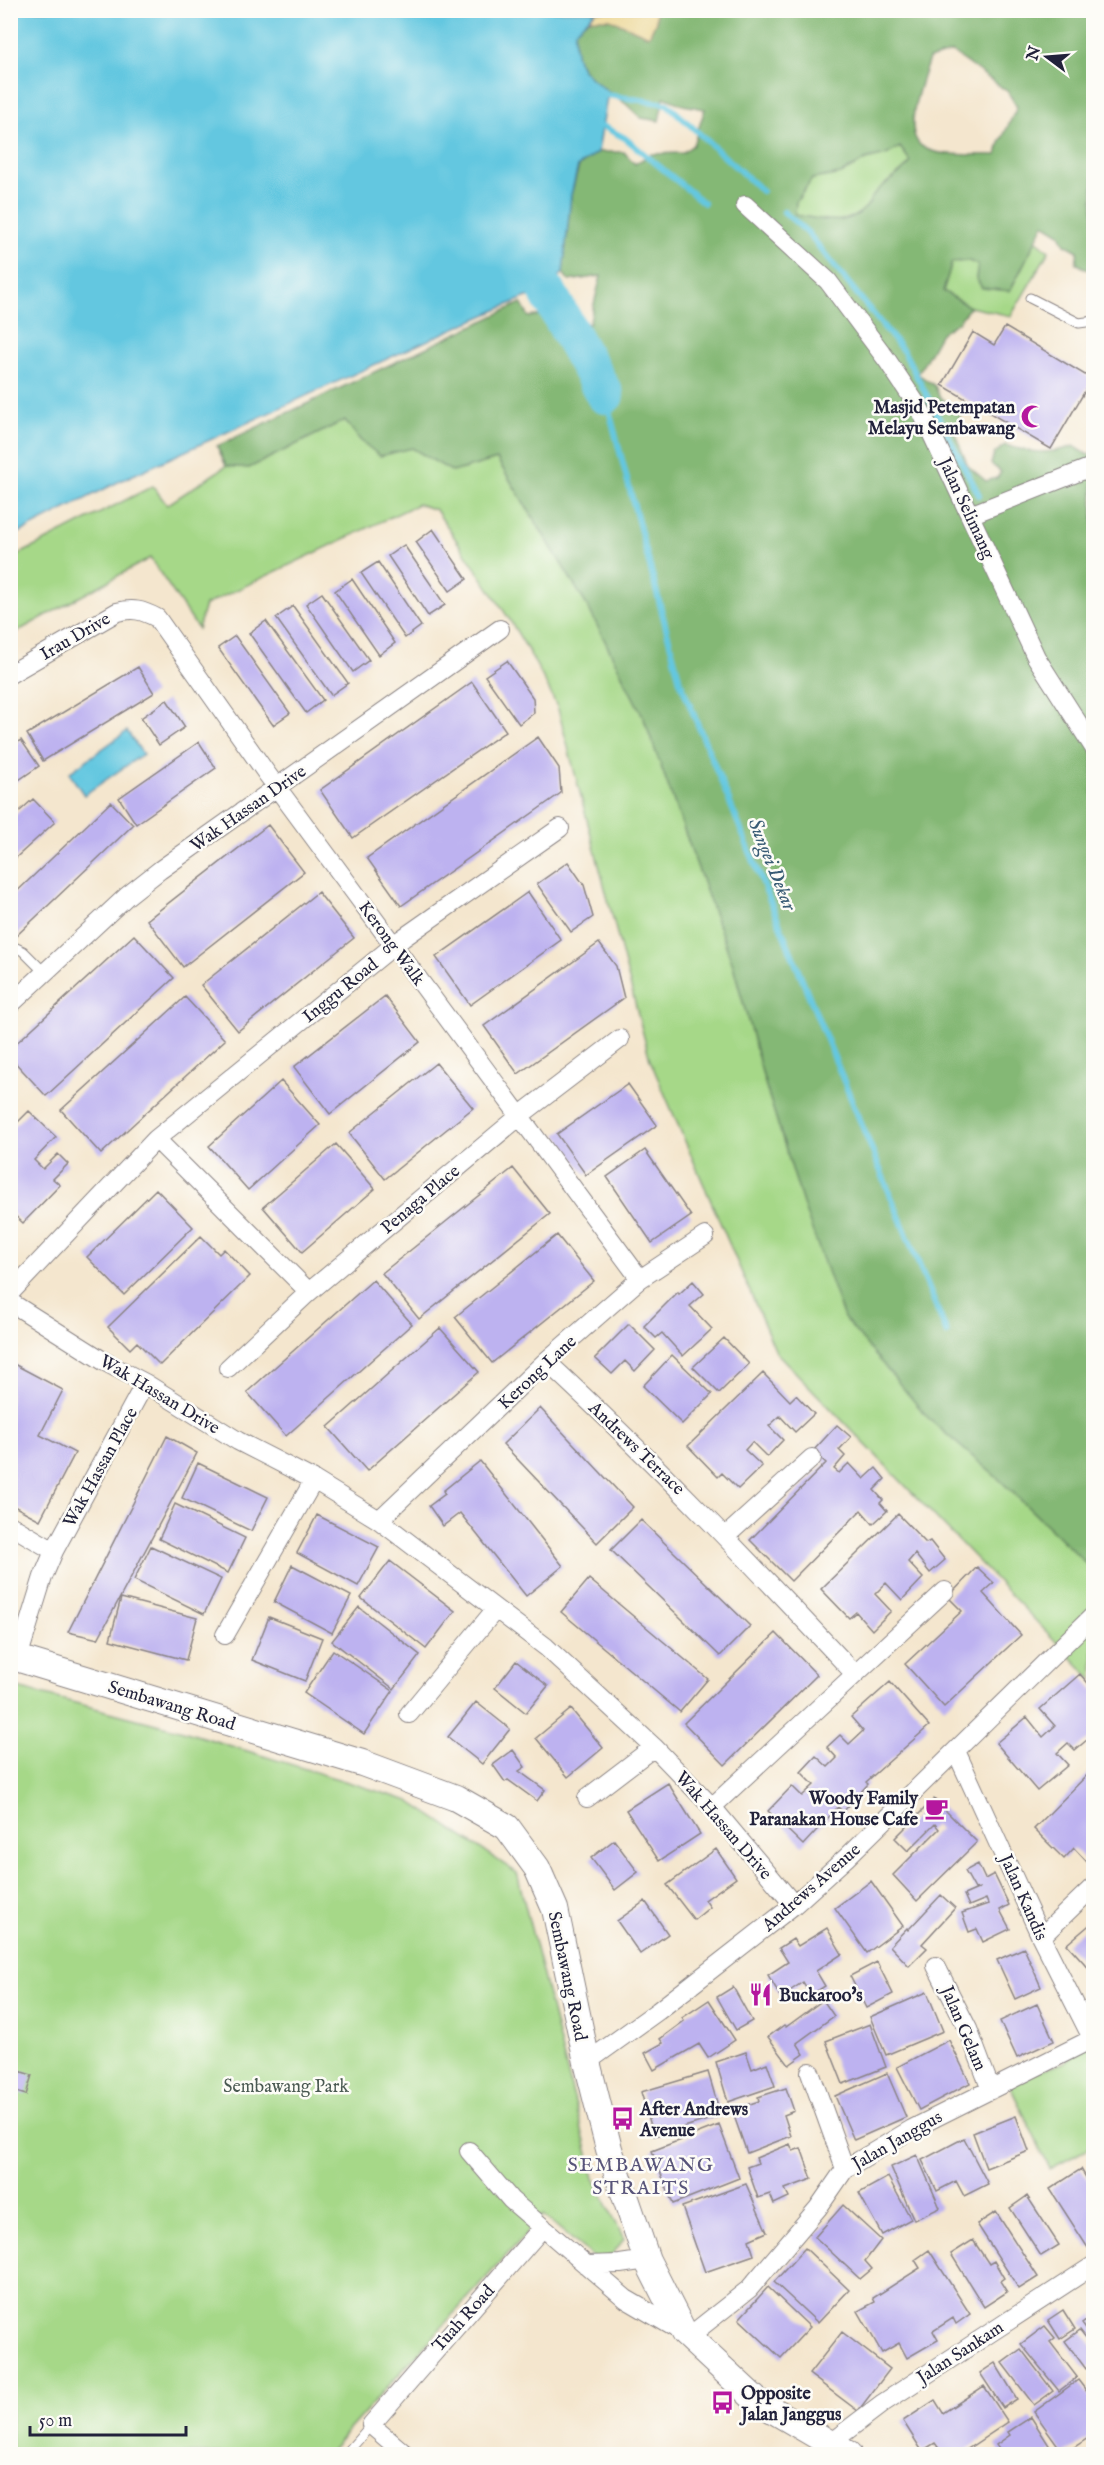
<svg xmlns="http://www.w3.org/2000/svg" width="1104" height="2465" viewBox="0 0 1104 2465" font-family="'IM FELL English',serif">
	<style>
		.green { fill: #a6d888; stroke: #647d62; stroke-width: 1.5 }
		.forest { fill: #84b874; stroke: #536d58; stroke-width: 1.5; fill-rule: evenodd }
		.sand { fill: #eeda9e; stroke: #887e6c; stroke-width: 1.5 }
		.water { fill: #63c7e0; stroke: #42748e; stroke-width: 1.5 }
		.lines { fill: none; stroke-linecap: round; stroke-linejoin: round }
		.stream { stroke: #63c7e0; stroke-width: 6 }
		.river { stroke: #63c7e0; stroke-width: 38 }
		.building { fill: #bdb2f0 }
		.lane-casing { stroke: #8b8484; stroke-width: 11 }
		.street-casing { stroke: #8b8484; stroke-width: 20 }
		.secondary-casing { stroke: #8b8484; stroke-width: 28 }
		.lane { stroke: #fff; stroke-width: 9 }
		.street { stroke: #fff; stroke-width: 18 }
		.secondary { stroke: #fff; stroke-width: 26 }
		.labels { text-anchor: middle; stroke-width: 5; stroke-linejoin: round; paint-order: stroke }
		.poi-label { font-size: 18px; font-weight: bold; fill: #22223b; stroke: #fdfcf7; text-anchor: start }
		.street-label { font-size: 18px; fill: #22223b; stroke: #fdfcf7 }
		.park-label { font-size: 18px; fill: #4a5952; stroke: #fdfcf7 }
		.water-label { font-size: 20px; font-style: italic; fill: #395c75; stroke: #fdfcf7 }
		.neighbourhood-label { font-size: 20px; letter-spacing: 1.5px; fill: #58547a; stroke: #fdfcf7 }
	</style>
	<rect width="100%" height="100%" fill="#fdfcf7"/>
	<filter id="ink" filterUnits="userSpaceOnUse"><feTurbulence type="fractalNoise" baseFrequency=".0167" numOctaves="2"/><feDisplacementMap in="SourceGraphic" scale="12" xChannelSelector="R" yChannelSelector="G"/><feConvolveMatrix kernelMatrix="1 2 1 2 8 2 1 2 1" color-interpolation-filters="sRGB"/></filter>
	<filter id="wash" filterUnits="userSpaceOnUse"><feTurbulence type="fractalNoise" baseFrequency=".008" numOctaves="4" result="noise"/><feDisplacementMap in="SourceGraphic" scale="24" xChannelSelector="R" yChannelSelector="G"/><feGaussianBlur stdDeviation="1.35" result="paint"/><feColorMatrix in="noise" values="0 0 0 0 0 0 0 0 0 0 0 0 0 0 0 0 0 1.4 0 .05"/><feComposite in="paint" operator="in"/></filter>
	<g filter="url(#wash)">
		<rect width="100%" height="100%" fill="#f4e6ce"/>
		<path class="green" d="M900,147L911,162C901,174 887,181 876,193C871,197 870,204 865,208C846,229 818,218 794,215L796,202L812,179L841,174L865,160L886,155Z
			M1036,240L1049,251L1011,316L970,307L943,291L952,262L969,261L978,265L976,278L1011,289Z
			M345,420L360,440L380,456L412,448L453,472L497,459L588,607L644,719L733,965L765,1083L806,1213L929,1419L1002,1482L1093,1570V1680L776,1352L650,1060L558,709C527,638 479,575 436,510L418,504L205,605L198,629L150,558L11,635L10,559L153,486L167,505L226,466L249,468Z
			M10,1686L183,1731L409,1801L517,1873L594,2178L624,2239L612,2255L598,2261L543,2215L327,2454H11Z
			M1091,2043L1094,2047L1093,2146L1050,2169L1009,2084L1029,2074L1063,2063Z"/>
		<path class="forest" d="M656,11H1093V273L1076,263L1078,251L1065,244L1060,234L1044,224L1010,291L982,288L976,278L978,265L969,261L952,262L943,291L970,307L958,322L941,333L918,374L935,386L939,396L961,413L955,434L968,466L986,481L997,478L1001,472L991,464L994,454L1005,445C1031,453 1049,455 1074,446L1088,455L1093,452V1570L1002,1482L929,1419L844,1318L806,1213L765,1083L733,965L644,719L588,607L497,459L453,472L412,448L380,456L360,440L345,420L249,468L226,466L217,446L521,303L529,317L550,314L589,324L601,276L569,281L563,273L571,195L579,166L598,152H624L635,164L651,154L682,153L693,145L705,109L683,105L664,97L659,121L641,118L626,104L588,77L574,54V31L589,19H610L649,36L656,21ZM952,52L1008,92L1017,107L1000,143L997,155C977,154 940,158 923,147C900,133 923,78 929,59ZM900,147L911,162C901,174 887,181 876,192C871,197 870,204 865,208C846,229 818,218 795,215L796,202L812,179L841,174L865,160L886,155Z"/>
		<path class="sand" d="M596,11H656V21L649,36L610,19H589Z"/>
		<path class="water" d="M11,10L596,11L575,31C573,64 582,73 608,91L598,152L578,166L571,195L563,273L547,291L524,298L446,332L120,481L11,537Z
			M127,731L143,754L84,795L69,773Z"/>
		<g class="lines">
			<path class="stream" d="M607,95L667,104L762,191
				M602,126L625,138L704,203
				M784,212L807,232L904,352L979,495
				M605,395L680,681L947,1333"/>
			<path class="river" d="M547,291L605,395"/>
		</g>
		<g id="blocks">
			<path class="building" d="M1005,327L1092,379L1051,449L942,385L973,332L994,345Z
				M433,529L467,579L450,591L416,542Z
				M404,545L445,605L428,616L388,556Z
				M378,562L421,626L405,638L361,573Z
				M352,579L395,643L379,655L335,591Z
				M322,593L369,660L353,672L306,604Z
				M293,606L348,683L331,695L276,618Z
				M266,621L323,700L306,713L249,633Z
				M235,636L290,713L273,725L218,648Z
				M507,661L533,698L534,713L519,724L485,676Z
				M138,667L154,693L43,761L27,734Z
				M472,682L506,731L353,838L320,790Z
				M167,700L185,727L159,745L141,718Z
				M538,737L559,768L561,793L401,906L367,858Z
				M21,740L39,766L10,786V747Z
				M199,742L216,768L136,824L119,798Z
				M33,799L55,822L10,863V820Z
				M111,802L133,825L15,937L10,933V898Z
				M268,825L304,872L183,967L147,920Z
				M568,862L584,885L593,917L571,932L537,884Z
				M318,892L354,938L238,1031L201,985Z
				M528,892L561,940L470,1005L436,957Z
				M134,935L174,978L46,1096L10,1057V1049Z
				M599,943L616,966L624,998L518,1074L484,1026Z
				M385,996L420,1042L330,1114L294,1067Z
				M185,997L225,1040L101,1154L61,1110Z
				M436,1063L473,1108L385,1179L349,1133Z
				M281,1081L320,1125L248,1190L209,1146Z
				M628,1084L657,1125L586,1175L557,1134Z
				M29,1111L56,1137L34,1160L43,1169L58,1154L68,1164L53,1179L60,1185L23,1223L12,1213L10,1214V1130Z
				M336,1144L375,1189L302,1252L263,1207Z
				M645,1150L691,1216L652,1243L607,1177Z
				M513,1168L550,1214L419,1319L382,1273Z
				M156,1189L193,1227L124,1295L87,1257Z
				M557,1235L594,1281L492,1363L455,1317Z
				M201,1236L219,1254L224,1249L250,1276L160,1365L137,1342L130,1349L108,1327Z
				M373,1280L412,1324L286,1436L247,1392Z
				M693,1281L704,1294L690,1306L712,1329L683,1356L662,1333L656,1338L644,1326L678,1292L679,1294Z
				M629,1324L655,1350L635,1371L625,1361L612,1374L595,1358Z
				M440,1328L479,1372L367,1471L328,1427Z
				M724,1338L749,1364L719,1393L693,1367Z
				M672,1355L712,1394L682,1424L643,1386Z
				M10,1362L63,1390L40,1435L75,1453L40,1520L10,1504Z
				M763,1373L790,1401L796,1395L814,1414L795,1432L780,1416L769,1426L783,1440L767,1457L752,1442L745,1450L762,1466L738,1489L722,1473L718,1477L688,1446Z
				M540,1408L633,1507L597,1543L503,1444Z
				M837,1425L851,1437L839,1450L845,1456L834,1469L839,1473L849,1463L864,1479L876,1468L885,1479L874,1490L883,1500L880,1503L887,1511L873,1524L861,1510L791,1581L750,1540L826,1463L813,1451Z
				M167,1436L197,1453L98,1639L68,1632Z
				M480,1461L563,1566L526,1596L460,1513L443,1526L429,1506L445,1494L443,1491Z
				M198,1463L268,1497L251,1531L182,1498Z
				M175,1504L245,1538L228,1573L159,1539Z
				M898,1514L926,1543L930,1541L945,1560L930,1573L915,1554L908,1562L923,1578L902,1600L886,1583L875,1594L891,1611L872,1630L856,1612L849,1618L821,1589Z
				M317,1515L379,1547L358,1586L297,1553Z
				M641,1520L750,1626L720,1656L611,1550Z
				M151,1546L221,1579L204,1614L134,1580Z
				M390,1561L455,1611L426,1649L361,1598Z
				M292,1565L351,1596L332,1633L274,1602Z
				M977,1567L994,1583L983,1593L1021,1635L944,1707L905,1664L962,1611L948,1597Z
				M589,1579L708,1679L680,1712L561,1612Z
				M121,1598L197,1618L186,1660L110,1640Z
				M359,1607L420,1655L394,1689L332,1641Z
				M269,1617L322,1638L305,1681L252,1660Z
				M776,1633L817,1675L725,1765L684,1723Z
				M333,1650L393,1691L364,1734L304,1693Z
				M516,1661L548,1686L526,1713L495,1688Z
				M1080,1674L1094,1690V1734L1075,1750L1068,1743L1057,1753L1068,1765L1037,1791L996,1743L1027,1717L1043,1737L1055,1726L1040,1709Z
				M890,1682L929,1726L866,1782L868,1784L843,1812L838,1807L803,1845L768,1811L792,1786L802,1796L814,1785L801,1772L816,1756L828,1767L837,1758L827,1747L840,1735L849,1744L863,1731L851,1717Z
				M476,1702L510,1729L482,1764L448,1737Z
				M571,1709L603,1748L568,1777L536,1738Z
				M513,1750L525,1767L519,1771L545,1790L537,1801L508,1780L505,1782L493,1765Z
				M1094,1768V1828L1091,1831L1094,1834V1856L1087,1862L1074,1848L1064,1859L1034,1829Z
				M668,1783L700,1834L659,1861L626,1810Z
				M934,1799L977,1842L917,1901L893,1875L939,1829L935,1824L908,1851L895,1838Z
				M614,1840L638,1872L615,1890L591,1858Z
				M716,1849L736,1878L705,1900L710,1907L694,1920L667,1885Z
				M978,1864L985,1879L994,1874L1009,1905L1000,1910L1010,1929L983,1942L977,1929L969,1932L962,1913L988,1904L986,1899L969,1906L964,1895L980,1888L975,1889L965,1871Z
				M871,1881L903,1926L867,1953L835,1908Z
				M941,1895L955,1908L922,1944L927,1948L909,1966L890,1946L907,1928L908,1930Z
				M645,1901L668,1934L640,1954L617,1921Z
				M1094,1921V1974L1067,1944Z
				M827,1928L842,1954L816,1971L825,1986L811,1995L803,1982L781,1997L768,1975L788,1962L779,1948L793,1939L798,1946Z
				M1024,1948L1041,1987L1015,1999L997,1960Z
				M877,1962L893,1994L866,2008L850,1976Z
				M733,1987L752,2021L736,2030L717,1997Z
				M927,1992L943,2031L886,2055L870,2017Z
				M709,2000L735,2040L708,2058L699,2044L654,2070L645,2053L663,2043L660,2039L684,2021L682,2018Z
				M823,2000L834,2016L797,2043L804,2054L789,2065L768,2037L784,2025L786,2027Z
				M1037,2004L1054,2041L1017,2058L1000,2021Z
				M870,2024L886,2067L843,2084L826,2041Z
				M949,2040L970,2083L919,2110L897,2067Z
				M746,2052L752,2069L767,2063L775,2086L728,2102L716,2062Z
				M12,2069L32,2075L26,2095L10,2090Z
				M708,2072L721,2116L654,2136L641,2092Z
				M887,2073L906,2117L854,2140L835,2096Z
				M786,2088L794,2111L784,2115L791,2136L747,2153L732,2110L759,2101L758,2097Z
				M1016,2116L1029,2151L986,2168L973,2133Z
				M719,2125L739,2178L673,2204L652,2151Z
				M964,2138L988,2184L964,2196L956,2181L937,2191L922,2160Z
				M790,2144L793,2151L801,2148L812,2179L785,2189L789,2197L774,2204L770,2194L758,2198L747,2167L758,2163L756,2158Z
				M917,2155L940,2208L914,2220L891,2167Z
				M1081,2169L1088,2181L1094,2177V2244L1088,2248L1050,2189Z
				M888,2177L911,2219L882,2235L859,2193Z
				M746,2184L767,2232L749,2240L754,2255L705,2272L682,2207Z
				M1027,2196L1059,2245L1041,2256L1010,2208Z
				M843,2205L881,2240L865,2261L872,2269L860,2279L815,2237Z
				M996,2212L1038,2277L1019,2289L977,2224Z
				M973,2240L989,2264L994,2261L1004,2278L1000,2281L1007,2292L984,2307L951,2254Z
				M805,2248L849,2290L818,2323L774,2282Z
				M929,2250L970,2314L956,2324L953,2318L933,2331L938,2340L907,2358L899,2343L882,2353L858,2311L875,2302L873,2298L920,2268L915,2260Z
				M768,2287L810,2327L781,2358L739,2319Z
				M1063,2310L1075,2329L1060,2339L1048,2320Z
				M1094,2314V2339L1082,2323Z
				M1045,2326L1055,2338L1050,2342L1077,2377L1059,2391L1021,2344Z
				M1080,2330L1094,2348V2364L1086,2369L1065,2341Z
				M842,2332L890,2369L858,2411L809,2374Z
				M1021,2349L1053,2391L1034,2405L1002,2363Z
				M995,2363L1017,2399L1003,2408L980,2373Z
				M1078,2380L1091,2397L1094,2395V2434L1064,2454L1034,2412Z
				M984,2386L1008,2422L960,2454H943L935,2443L922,2451L903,2421L935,2400L943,2413Z
				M1031,2417L1052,2450L1046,2454H1002L996,2445L1010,2435L1008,2432Z"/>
		</g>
	</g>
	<g filter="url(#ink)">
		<use href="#blocks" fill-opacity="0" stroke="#8b8484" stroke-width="1.5"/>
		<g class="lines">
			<defs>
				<path id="lane" d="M1030,298L1079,323L1094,321
					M10,945L23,951L45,973
					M346,2454L371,2425"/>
				<path id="street" d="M745,205L828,281L887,360L921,411L1036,657L1094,748
					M970,515L1094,466
					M10,674L117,612C133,608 142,610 157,618L267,774L640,1279
					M10,1005L127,896L160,870L500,629
					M156,1139L309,1292
					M10,1293L156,1139L403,938L560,828
					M10,1302L105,1362L145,1383L238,1441L314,1480L379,1520L546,1647L654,1747L712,1807L794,1905
					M546,1361C654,1461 754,1566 854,1673
					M228,1368L309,1292L527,1110L620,1039
					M379,1520L546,1361L640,1279L705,1236
					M10,1525L54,1551
					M726,1536L812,1458
					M225,1635L314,1480
					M18,1658L43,1577L54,1551L145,1383
					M409,1714L495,1610
					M956,1751L1041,1937L1094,2042
					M587,1798L654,1747
					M712,1807L945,1591
					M1041,1937L1094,1886
					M936,1966L968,2029L991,2090
					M587,2062L658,2011L794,1905L847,1857L1094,1615
					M810,2072L845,2169
					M469,2151L511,2200L626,2299L684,2333
					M586,2265L620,2264L647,2260
					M687,2338L749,2289L818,2208L845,2169L912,2129L1094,2038
					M829,2444L883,2403L1094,2265
					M405,2454L371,2425L543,2227"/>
				<path id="secondary" d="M10,1656L362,1763L456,1798L507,1827L537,1868L555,1909L587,2062L609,2149L647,2260L684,2333L756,2400L848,2454"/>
			</defs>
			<use href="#lane" class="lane-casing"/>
			<use href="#street" class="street-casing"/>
			<use href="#secondary" class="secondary-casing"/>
			<use href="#lane" class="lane"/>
			<use href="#street" class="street"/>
			<use href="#secondary" class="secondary"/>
		</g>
	</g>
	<defs>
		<symbol id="mosque-bare" viewBox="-9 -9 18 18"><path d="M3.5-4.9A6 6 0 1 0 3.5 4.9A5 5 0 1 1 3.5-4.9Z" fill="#b5179e" stroke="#fdfcf7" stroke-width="2.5" paint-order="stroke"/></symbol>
		<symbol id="cafe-bare" viewBox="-9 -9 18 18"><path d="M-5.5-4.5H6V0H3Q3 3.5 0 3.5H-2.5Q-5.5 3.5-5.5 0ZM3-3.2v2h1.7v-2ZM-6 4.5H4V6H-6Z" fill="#b5179e" stroke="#fdfcf7" stroke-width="2.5" paint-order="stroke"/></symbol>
		<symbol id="restaurant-bare" viewBox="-9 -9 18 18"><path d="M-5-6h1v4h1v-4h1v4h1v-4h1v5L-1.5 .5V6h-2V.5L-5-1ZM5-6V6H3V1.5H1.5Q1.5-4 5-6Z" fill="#b5179e" stroke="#fdfcf7" stroke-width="2.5" paint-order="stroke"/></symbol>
		<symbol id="bus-bare" viewBox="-9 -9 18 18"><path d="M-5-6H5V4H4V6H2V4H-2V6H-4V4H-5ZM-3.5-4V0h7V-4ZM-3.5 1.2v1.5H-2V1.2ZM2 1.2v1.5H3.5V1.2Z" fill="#b5179e" stroke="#fdfcf7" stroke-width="2.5" paint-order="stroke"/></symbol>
	</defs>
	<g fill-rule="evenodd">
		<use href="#mosque-bare" x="1016" y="400" width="33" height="33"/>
		<use href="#cafe-bare" x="920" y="1792" width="33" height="33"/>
		<use href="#restaurant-bare" x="744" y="1978" width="33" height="33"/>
		<use href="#bus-bare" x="606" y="2102" width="33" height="33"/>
		<use href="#bus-bare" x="706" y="2386" width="33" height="33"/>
	</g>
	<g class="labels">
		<g class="poi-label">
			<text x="1015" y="413" text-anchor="end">Masjid Petempatan<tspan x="1015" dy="21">Melayu Sembawang</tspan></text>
			<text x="918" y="1804" text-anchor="end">Woody Family<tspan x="918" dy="21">Paranakan House Cafe</tspan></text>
			<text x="779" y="2001">Buckaroo's</text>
			<text x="640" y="2115">After Andrews<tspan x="640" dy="21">Avenue</tspan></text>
			<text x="741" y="2399">Opposite<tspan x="741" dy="21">Jalan Janggus</tspan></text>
		</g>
		<g class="street-label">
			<text transform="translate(967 508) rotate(65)" y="6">Jalan Selimang</text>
			<text transform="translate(75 636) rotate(-30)" y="6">Irau Drive</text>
			<text transform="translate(248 808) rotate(-35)" y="6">Wak Hassan Drive</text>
			<text transform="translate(392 943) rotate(54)" y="6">Kerong Walk</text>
			<text transform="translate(340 990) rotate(-39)" y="6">Inggu Road</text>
			<text transform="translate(420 1199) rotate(-40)" y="6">Penaga Place</text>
			<text transform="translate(537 1372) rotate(-43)" y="6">Kerong Lane</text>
			<text transform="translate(160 1394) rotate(31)" y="6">Wak Hassan Drive</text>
			<text transform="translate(637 1448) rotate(44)" y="6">Andrews Terrace</text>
			<text transform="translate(100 1467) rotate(-61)" y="6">Wak Hassan Place</text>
			<text transform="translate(172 1705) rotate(17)" y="6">Sembawang Road</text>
			<text transform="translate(724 1825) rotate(49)" y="6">Wak Hassan Drive</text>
			<text transform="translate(811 1887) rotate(-41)" y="6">Andrews Avenue</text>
			<text transform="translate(1024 1897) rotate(66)" y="6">Jalan Kandis</text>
			<text transform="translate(568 1976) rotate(78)" y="6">Sembawang Road</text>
			<text transform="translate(964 2028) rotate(67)" y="6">Jalan Gelam</text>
			<text transform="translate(897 2140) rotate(-30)" y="6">Jalan Janggus</text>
			<text transform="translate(463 2318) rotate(-48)" y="6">Tuah Road</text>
			<text transform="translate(960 2352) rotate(-33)" y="6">Jalan Sankam</text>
		</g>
		<g class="park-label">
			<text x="286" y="2092">Sembawang Park</text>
		</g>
		<g class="water-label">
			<text transform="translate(773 864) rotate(68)" y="7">Sungei Dekar</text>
		</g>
		<g class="neighbourhood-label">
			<text x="641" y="2171">SEMBAWANG<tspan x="641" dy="23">STRAITS</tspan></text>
		</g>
	</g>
	<rect width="1104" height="2465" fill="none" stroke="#fdfcf7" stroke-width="36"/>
	<g transform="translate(1047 57) rotate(286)" stroke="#fdfcf7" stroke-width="4.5" paint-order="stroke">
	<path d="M0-4.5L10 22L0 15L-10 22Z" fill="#22223b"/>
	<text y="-9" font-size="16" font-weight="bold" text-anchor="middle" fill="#22223b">N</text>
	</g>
	<path d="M30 2426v9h156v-9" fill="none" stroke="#22223b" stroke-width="3"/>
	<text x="39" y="2426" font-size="18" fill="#22223b" stroke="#fdfcf7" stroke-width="4.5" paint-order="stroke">50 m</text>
</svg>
